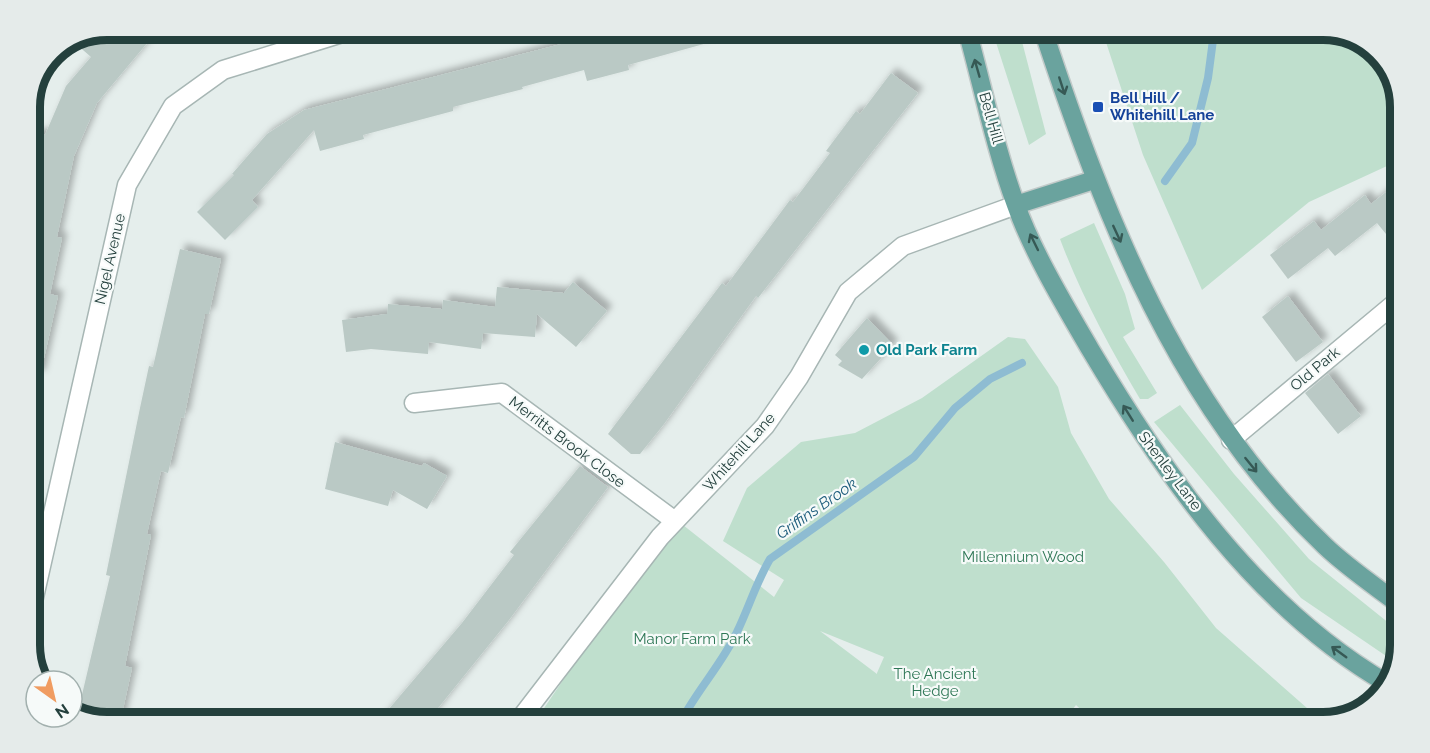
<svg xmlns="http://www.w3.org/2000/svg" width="1430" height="753" viewBox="0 0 1430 753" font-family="Raleway,sans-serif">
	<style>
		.green { fill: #bfdfcd; fill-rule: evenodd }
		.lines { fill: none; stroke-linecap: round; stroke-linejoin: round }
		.stream { stroke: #8ebcd2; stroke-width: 8 }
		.building { fill: #bac9c5; filter: url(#shadow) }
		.minor-casing { stroke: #a7b6b4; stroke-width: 21 }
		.major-casing { stroke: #c2cac9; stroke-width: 21 }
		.minor { stroke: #fff; stroke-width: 18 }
		.major { stroke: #6aa39e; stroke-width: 18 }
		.oneway { stroke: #365955 }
		.transit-dot { fill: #1a4fb4; stroke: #f6faf9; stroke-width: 2 }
		.culture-dot { fill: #0f9aa8; stroke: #f6faf9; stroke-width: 2 }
		.labels { text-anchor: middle; stroke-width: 4.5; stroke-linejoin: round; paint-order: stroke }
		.transit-label { font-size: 15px; font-weight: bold; fill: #164399; stroke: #f6faf9; text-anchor: start }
		.street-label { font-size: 15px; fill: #24403d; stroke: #f6faf9 }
		.culture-label { font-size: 15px; font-weight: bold; fill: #0d838f; stroke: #f6faf9; text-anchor: start }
		.park-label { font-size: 15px; fill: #2e7756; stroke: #f6faf9 }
		.water-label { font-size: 16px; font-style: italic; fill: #1e5d7c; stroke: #f6faf9 }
		.rim { fill: none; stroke: #24403d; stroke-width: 8 }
	</style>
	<defs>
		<filter id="shadow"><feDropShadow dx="5.5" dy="-5.5" stdDeviation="3" flood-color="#0004"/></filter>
	</defs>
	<rect width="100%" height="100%" fill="#e5eeec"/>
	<path class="green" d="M992,30H1019L1046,134L1029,145Z
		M1102,30H1322C1333,33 1349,33 1358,39C1404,69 1400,112 1400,160L1309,202L1202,290L1143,155Z
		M1094,223L1125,294L1135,329L1123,337L1157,393L1148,399H1140C1110,348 1081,295 1060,239Z
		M1008,337L1025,339L1058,387L1071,433L1109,499L1164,562L1216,628L1324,723H1095L1076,705L1062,723H534L660,537L683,525L774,597L784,580L723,541L747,488L801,442L855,433L922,398ZM820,631L884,657L877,673V674Z
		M1180,405L1234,474L1309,559L1400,632L1397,658L1392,660L1301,598L1154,422Z"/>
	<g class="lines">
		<path class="stream" d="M1165,181L1192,143L1208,78L1213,40L1221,30
			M680,723C697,690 722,664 737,632C749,607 756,583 770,559L914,457L955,408L990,379L1022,363"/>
	</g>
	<path class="building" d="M108,30H158L97,103L74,156L57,237L62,238L50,294L58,296L40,376L30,375V210L40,167L30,164L35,133L45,135L66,86L91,57L75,43Z
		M616,30H728L729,37L628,65L629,70L587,81L584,70L522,87L523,89L453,107V111L363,135L364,139L320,151L314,130L252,200L258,207L225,240L197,212L234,175L232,174L267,134L304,110Z
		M891,73L918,93L758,298L756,296L664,424L640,454H631L608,434L722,283L726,286L790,200L793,202L830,153L826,151L856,111L860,114Z
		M1400,181V223L1386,234L1377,223L1335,256L1328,248L1288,279L1270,255L1314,221L1321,230L1365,195L1371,204Z
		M180,249L221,259L209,314H205L184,418L181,417L168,473L161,471L147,534L151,535L125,666L132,668L120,723H108L77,716L110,576L106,575L140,408L149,366L153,367Z
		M573,282L607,311L576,347L537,314L535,337L483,333L481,349L429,342L428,354L371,349L346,352L342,320L387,314L388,304L442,309L443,300L495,307L497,287L564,293Z
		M1288,296L1323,342L1296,362L1262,317Z
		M867,318L893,345L862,379L838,365L842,361L835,355Z
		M1328,374L1361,416L1338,434L1305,393Z
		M335,442L422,466L424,463L447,476L427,509L393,490L388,506L325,489Z
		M580,466L608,487L509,620L426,723H377L462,623L514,555L510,552Z"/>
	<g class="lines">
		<defs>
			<path id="minor" d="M414,403L502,393L675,521
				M1231,440L1400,299
				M30,615L127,185L173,106L223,70L352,30
				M517,723L660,537L765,426L799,377L848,292L903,246L1016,205"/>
			<path id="major" d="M967,30C983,88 995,148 1016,205C1032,251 1065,306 1090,349C1166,477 1257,608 1388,684
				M1043,30C1105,218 1178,406 1325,546C1348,568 1375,586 1400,605
				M1016,205L1094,180"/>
		</defs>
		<use href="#minor" class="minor-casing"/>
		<use href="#major" class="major-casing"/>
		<use href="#minor" class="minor"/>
		<use href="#major" class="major"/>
	</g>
	<defs><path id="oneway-shaft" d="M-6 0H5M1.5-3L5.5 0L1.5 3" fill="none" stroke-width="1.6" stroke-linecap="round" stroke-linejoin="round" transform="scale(1.5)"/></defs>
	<g class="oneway">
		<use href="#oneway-shaft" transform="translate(977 68) rotate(-106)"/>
		<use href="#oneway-shaft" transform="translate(1062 86) rotate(72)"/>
		<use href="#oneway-shaft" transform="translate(1117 234) rotate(65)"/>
		<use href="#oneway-shaft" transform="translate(1034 242) rotate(-116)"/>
		<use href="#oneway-shaft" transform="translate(1128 413) rotate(-122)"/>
		<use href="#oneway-shaft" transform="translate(1251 465) rotate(51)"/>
		<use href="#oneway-shaft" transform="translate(1339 652) rotate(-144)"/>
	</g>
	<rect class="transit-dot" x="1092" y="101" width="12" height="12" rx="3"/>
	<circle class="culture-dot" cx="864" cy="350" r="6"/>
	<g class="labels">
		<g class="transit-label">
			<text x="1110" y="103">Bell Hill /<tspan x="1110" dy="17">Whitehill Lane</tspan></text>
		</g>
		<g class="street-label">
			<text transform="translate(991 118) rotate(74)" y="5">Bell Hill</text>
			<text transform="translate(110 259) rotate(-77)" y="5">Nigel Avenue</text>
			<text transform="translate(1315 369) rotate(-40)" y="5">Old Park</text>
			<text transform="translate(567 442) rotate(37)" y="5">Merritts Brook Close</text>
			<text transform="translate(739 452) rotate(-48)" y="5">Whitehill Lane</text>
			<text transform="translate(1170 471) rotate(53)" y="5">Shenley Lane</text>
		</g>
		<g class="culture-label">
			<text x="876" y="355">Old Park Farm</text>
		</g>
		<g class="park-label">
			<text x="1023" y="562">Millennium Wood</text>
			<text x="692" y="644">Manor Farm Park</text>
			<text x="935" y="679">The Ancient<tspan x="935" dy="17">Hedge</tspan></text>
		</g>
		<g class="water-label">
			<text transform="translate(816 508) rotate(-35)" y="6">Griffins Brook</text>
		</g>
	</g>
	<path d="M0 0H1430V753H0ZM107 40H1323A67 67 0 0 1 1390 107V645A67 67 0 0 1 1323 712H107A67 67 0 0 1 40 645V107A67 67 0 0 1 107 40Z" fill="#e5ebea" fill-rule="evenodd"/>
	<path class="rim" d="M107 40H1323A67 67 0 0 1 1390 107V645A67 67 0 0 1 1323 712H107A67 67 0 0 1 40 645V107A67 67 0 0 1 107 40Z"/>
	<g transform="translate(54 699) rotate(146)"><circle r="28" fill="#f6faf9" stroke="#a2b0ae" stroke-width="1.5"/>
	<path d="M0-4.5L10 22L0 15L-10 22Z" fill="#f09c61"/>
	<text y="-9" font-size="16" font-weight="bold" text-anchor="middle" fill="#24403d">N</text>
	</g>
</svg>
